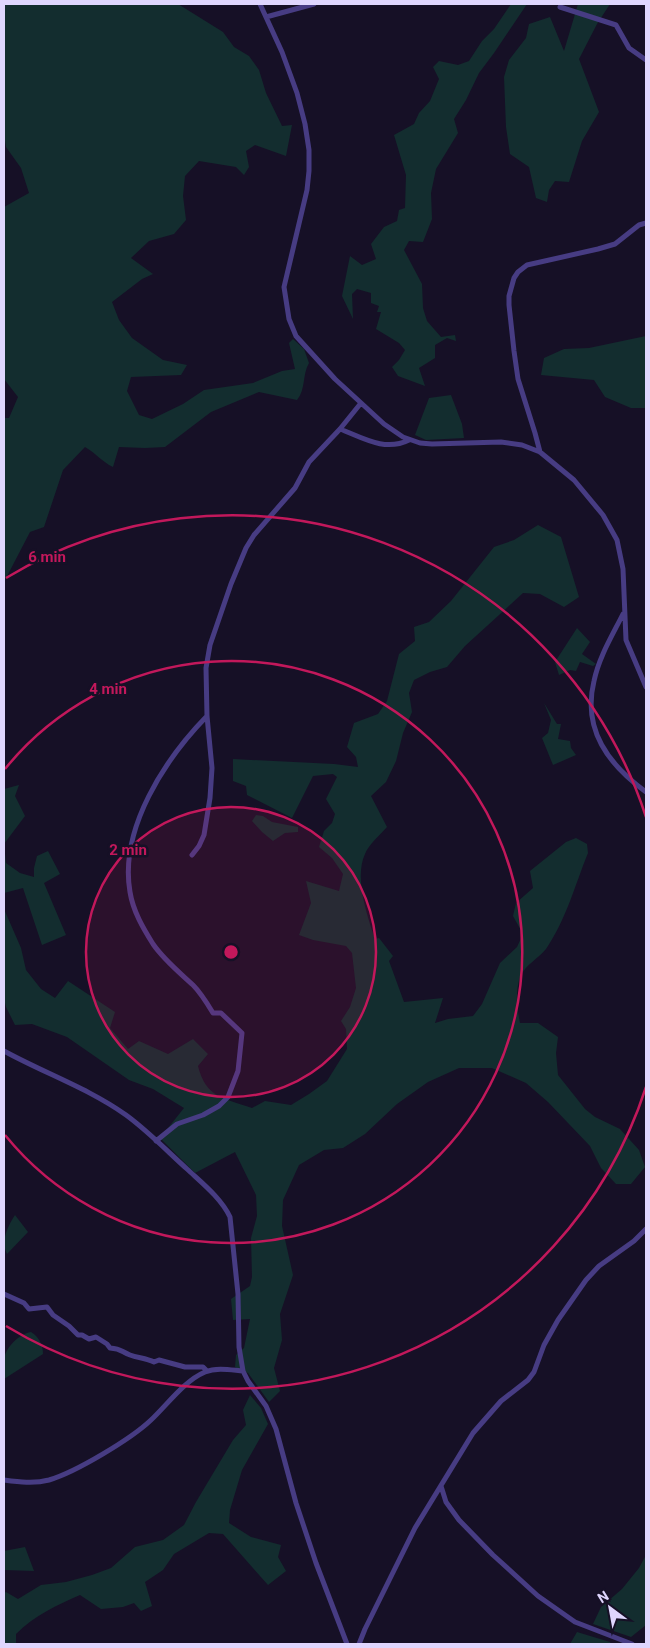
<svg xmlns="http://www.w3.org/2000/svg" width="650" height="1648" viewBox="0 0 650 1648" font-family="Roboto,sans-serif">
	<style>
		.green { fill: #132d2f }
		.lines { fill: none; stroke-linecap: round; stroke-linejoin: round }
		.minor { stroke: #473c83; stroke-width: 5 }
		.ring { fill: none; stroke: #c2185b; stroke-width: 2.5 }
		.centre { fill: #c2185b; stroke: #161026; stroke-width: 2.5 }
		.ring-label { font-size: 15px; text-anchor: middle; font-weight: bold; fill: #c2185b; stroke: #161026; stroke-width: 5; stroke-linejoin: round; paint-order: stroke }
	</style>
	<rect width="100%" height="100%" fill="#161026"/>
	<path class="green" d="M4,4H178L223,32L234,47L249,56L259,70L266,93L282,126L292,125L286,156L255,145L246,151L249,167L244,175L236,167L199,161L185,176L183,196L186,220L174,234L149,241L131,258L153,274L142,279L112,302L119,320L132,338L163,360L187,365L181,375L131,377L127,391L139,415L152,419L183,404L204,390L253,383L282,371L295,369L289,343L293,339L304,349L309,363C302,375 306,389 297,400L259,392L211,412L165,447L145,448L119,447L113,467C102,462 96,453 85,447L63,470L44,527L30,532L4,582V418H9L18,397L4,379V207L29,193L21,168L6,147L4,135Z
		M511,4H527L494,53L479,73L466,100L454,119L458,133L436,169L431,193L432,219L423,242L409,241L404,250L422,284L423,308L427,321L441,337L455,335L456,341L447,338L435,345V358L419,368L425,386L398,376L392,367L399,360L405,350L399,343L376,329L381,312H377L379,306L371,303V293L357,289L352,294L353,319L342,296L350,256L362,265L376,259L371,244L384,227L397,221L399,210L405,208L406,175L394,135L414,124L419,113L430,101L439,79L433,67L439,61L458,65L469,61L482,41L494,29Z
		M578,4H610L597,24L579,59L599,112L582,141L569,182L555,181L549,190L547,202L536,198L529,167L510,154L506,127L504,77L509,60L526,38L529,24L550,17L564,51Z
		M646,336V408H631L605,397L594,380L541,375L544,358L564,349L589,348Z
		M451,395L462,424L464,438L426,440L415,435L429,398Z
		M538,525L561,537L579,597L564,607L540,594L523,593L465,646L447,667L430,672L414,680L409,693L412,712L403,733L396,761L386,782L371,796L387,827C380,835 369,844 365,854C354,878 367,915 375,939L379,938L393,956L389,961L404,1002L443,998L435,1023L448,1019L473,1016L482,1004L500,963L517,947L523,934L513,916L516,903L533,888L530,871L566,842L576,838L587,844L588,853C575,885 566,920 546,949C538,959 526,964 520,977C515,992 517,1008 520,1023H538L558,1037L556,1053L558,1075L585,1109L595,1117L620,1129L639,1150L645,1167L631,1184H616L601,1168L590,1146L548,1102L526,1083L492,1068H459L428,1082L397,1104L365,1134L343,1148L324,1150L299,1165L283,1200L282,1226L293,1275L280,1314L282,1340L274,1368L280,1391L269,1402L248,1373L235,1367L236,1355L244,1348L250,1319L233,1320L231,1299L250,1286L252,1277L251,1238L257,1216L256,1195L235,1152L195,1173L160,1138L184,1108L153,1089L129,1080L67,1037L32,1024L15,1025L6,1007L4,999V909L21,948L26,970L41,989L55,998L68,981L115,1012L110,1028L128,1049L139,1041L168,1054L193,1039L208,1054L198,1066C206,1098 224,1098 252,1108L265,1101L291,1105L309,1094L327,1081L347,1049L346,1029L341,1021L350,1007L356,988L352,953L346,946L313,940L299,935L311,903L306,881L339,891L343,874L332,858L319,847L324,831L332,823L335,814L326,799L337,777L333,774L313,776L292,818L247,795L246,786L233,781V759L334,764L358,767L356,757L347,747L354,723L378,714L387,701L399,654L415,641L414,627L429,622L451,601L494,547L514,540Z
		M577,628L590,642L582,654L596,664L593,666L580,662L576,671L570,670L559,675L555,662Z
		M544,703L557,724H561L558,739L570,741L571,748L576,755L553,765L542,738L548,733L551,720Z
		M19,785L15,796L25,816L4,844L6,863L20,873L34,877V868L37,856L48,851L60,874L44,883L66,935L42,945L23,888L4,893V900V789Z
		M256,815L263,816L272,822L298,827V832L285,833L273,841L262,832L252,821Z
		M15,1215L28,1232L7,1254C0,1241 8,1226 15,1215Z
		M31,1332C39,1337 43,1345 43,1354L4,1379C4,1373 2,1365 4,1359C6,1347 19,1334 31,1332Z
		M250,1395L261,1408L268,1424L242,1470L230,1510L229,1523L251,1537L281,1545L278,1557L286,1571L268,1585L223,1534L209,1533L174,1554L163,1570L145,1582L152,1606L141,1611L134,1603L123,1607L101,1609L80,1595C57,1605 35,1615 16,1634V1644H4V1593L6,1592L18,1599L41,1585L66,1582L92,1575L111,1568L135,1547L163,1540L184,1525L196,1502L233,1440L246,1425L243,1410Z
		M25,1547L34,1571L4,1570V1551Z
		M646,1555V1625L631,1637L593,1624L601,1607L622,1589L639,1568Z
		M577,1632L610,1642L611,1644H570Z"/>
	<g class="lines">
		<path class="minor" d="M260,4L282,52L297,93L305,124L309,150V171L307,190L284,287L289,319L296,336L335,379L384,424L403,437L420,443L432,444L501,442L522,445L540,452L574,480L603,515L617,540L623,569L626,640L646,687
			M560,7L616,25L629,48L646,60
			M266,17L314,4
			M340,429C363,438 385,452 409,440
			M540,452L535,433L518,379L514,351L509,305V296L514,278L518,272L527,265L598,249L615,244L639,225L646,223
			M623,614C612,636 599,657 594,681C582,730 609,765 646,792
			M192,855L199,846L204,835L210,798L212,768L207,716L206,668L210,645L231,584L246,548L254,535L295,488L309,462L340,429L361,403
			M4,1051C44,1073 88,1088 126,1115C148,1131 167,1151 187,1169C202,1183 221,1198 230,1217L238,1294L239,1347L243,1371L248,1381L266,1406L276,1429L296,1503L316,1563L347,1644
			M156,1141L177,1124L203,1115L219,1106L228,1097L238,1071L242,1033L221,1013H213C207,1003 201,993 193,985C179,972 164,960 153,944C143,928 133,911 130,892C119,829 165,759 207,716
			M4,1294L24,1303L29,1309L47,1307L53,1315L69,1326L78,1335H82L89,1339L96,1337L107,1344L110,1348C122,1349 120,1351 130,1355C138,1358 146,1358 154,1362L159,1360L185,1367H203L207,1371
			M4,1480C19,1482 34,1484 49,1480C76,1472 131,1439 151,1420C168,1404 184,1381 205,1372C217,1367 231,1370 243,1371
			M441,1486L446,1502L459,1520L493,1555L538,1596L575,1622L632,1644
			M359,1644L365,1629L415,1528L473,1433L501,1401L528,1380L534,1372L544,1345L558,1320L586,1280L599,1266L634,1241L646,1229"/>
	</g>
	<circle cx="231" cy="952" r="145" fill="#c2185b" fill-opacity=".12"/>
	<g class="ring">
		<circle cx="231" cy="952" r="145"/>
		<path d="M5 769A291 291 0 1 1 5 1135"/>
		<path d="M646 1087A436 436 0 0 1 6 1326M6 578A436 436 0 0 1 646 817"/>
	</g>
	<circle cx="231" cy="952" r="8" class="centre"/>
	<g class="ring-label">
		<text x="47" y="562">6 min</text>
		<text x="108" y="694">4 min</text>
		<text x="128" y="855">2 min</text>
	</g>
	<rect width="650" height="1648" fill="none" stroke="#dfd6fe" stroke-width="10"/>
	<g transform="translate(610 1608) rotate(328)" stroke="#161026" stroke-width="4" paint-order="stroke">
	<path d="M0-4L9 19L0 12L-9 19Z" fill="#dfd6fe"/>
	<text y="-8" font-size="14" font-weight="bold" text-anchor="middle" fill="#dfd6fe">N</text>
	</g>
</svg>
